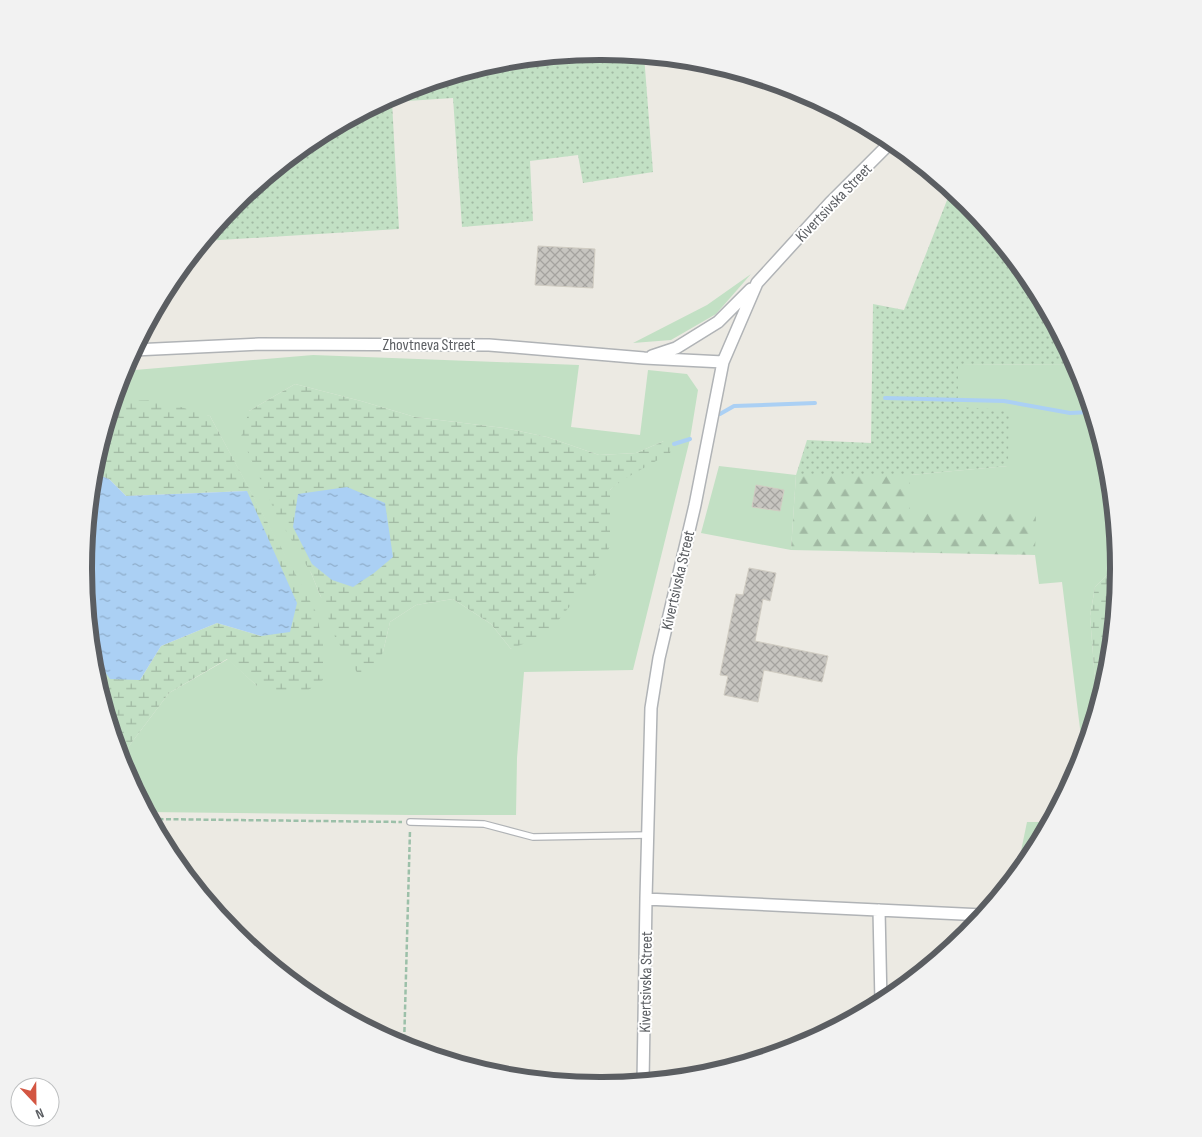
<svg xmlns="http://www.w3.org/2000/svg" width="1202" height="1137" viewBox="0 0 1202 1137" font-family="'Sofia Sans Condensed',sans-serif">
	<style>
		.grass { fill: #c2e0c4; fill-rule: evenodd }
		.forest { fill: url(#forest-firs) }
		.wetland { fill: url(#wetland-marsh) }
		.garden { fill: url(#garden-dots) }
		.water { fill: url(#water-ripples) }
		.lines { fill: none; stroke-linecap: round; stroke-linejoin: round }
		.stream { stroke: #abd0f4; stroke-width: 4 }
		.building { fill: url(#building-cross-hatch); stroke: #d0ccc2 }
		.service-casing { stroke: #b0b3b6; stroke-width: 8 }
		.minor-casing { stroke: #b0b3b6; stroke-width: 14 }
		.path { stroke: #9cc0a9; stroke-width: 2.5; stroke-dasharray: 5 2.5; stroke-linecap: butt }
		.service { stroke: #fff; stroke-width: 5.5 }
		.minor { stroke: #fff; stroke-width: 11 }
		.labels { text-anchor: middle; stroke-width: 4; stroke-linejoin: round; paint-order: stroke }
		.street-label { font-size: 16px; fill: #5b5e62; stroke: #fff }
		.rim { fill: none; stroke: #5b5e62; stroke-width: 6 }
	</style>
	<defs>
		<pattern id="forest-firs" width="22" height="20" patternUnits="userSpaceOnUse" patternTransform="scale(1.25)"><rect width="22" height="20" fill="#c2e0c4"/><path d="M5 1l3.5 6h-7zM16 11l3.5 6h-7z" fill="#a1b9a3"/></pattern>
		<pattern id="wetland-marsh" width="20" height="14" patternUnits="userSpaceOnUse" patternTransform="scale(1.25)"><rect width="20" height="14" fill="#c2e0c4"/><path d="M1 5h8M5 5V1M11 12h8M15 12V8" fill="none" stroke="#a1b9a3"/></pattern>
		<pattern id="garden-dots" width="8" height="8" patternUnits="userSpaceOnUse" patternTransform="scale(1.25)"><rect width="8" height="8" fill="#c2e0c4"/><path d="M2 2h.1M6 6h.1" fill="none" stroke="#a1b9a3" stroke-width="1.8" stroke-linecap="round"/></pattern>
		<pattern id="water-ripples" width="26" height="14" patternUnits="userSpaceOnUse" patternTransform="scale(1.25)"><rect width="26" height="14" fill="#abd0f4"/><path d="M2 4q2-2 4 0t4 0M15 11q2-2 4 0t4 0" fill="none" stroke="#8eacc9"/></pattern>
		<pattern id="building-cross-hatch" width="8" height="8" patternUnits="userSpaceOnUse" patternTransform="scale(1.25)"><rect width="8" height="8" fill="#c7c5c0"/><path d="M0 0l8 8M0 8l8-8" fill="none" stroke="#a5a39f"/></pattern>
	</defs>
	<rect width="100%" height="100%" fill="#eceae3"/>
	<path class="grass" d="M751,274L716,314L671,340L633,343L707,305Z
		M313,355L579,365L571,427L640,435L648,370L687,374L698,390L690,439L633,670L524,672L517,758L516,815H410L148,812L123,766L120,758L169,693L228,659L257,686L315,612L210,416L114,401L123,371ZM295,384L361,401L415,417L504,428L547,437L599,455L636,453L664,441L610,490V546L511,649L491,624L453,599L416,605L390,622L383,652L321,597L311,573L249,411Z
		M958,364L1076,365L1079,371L1108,468L1118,564L1095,587L1090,616L1097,706L1083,753L1062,582L1039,584L1035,555L910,510V475L1008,466L958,407Z
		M719,466L796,475L791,550L701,533Z
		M1027,822H1049L1031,856L1016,875Z"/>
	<path class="forest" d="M796,475H910V510L1036,511L1035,555L791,550Z"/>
	<path class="wetland" d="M295,384L361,401L415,417L504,428L547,437L599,455L636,453L664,441L674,444L670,453L621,481L610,490V546L598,572L547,634L511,649L491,624L453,599L416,605L390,622L383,652L375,668L358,674L335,637L321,597L311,573L277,516L241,437L249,411Z
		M158,400L210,416L316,612L323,644V680L307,691L283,692L257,686L227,659L169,693L120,758L94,669L88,616L94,619L96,659L140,680L161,646L217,623L261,636L247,491L126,496L109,479L93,473L94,467L114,401Z
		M1118,564L1108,670L1097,706L1090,616L1095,587Z"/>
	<path class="garden" d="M601,51L644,55L653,172L583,183L578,155L530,161L533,221L462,227L453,98L392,102L399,229L204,241L235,203L314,138L403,91L500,61Z
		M951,190L967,203L1031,281L1076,365L958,364V407L1009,410L1008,466L910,475H796L807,440L871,443L873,304L904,310Z"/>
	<path class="water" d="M93,473L109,479L126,496L247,491L297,603L290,632L261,636L217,623L161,646L140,680L110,679L96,659L94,619L88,616L84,568Z
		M347,487L385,503L393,557L374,573L353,587L332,580L312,564L293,527L298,494Z"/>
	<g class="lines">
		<path class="stream" d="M885,398L1004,401L1070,413L1091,412
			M720,414L734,406L815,403
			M674,444L690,439"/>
	</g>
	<path class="building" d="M538,246L595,249L593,288L535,285Z
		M756,485L784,490L780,511L752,507Z
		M749,568L776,573L770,601L763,599L755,641L828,656L822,682L764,670L758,702L724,695L728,676L720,675L736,594L743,595Z"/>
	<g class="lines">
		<defs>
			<path id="service" d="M410,822L484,824L533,837L648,835"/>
			<path id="minor" d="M134,350L259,344L489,345L644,358L723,362
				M652,356L676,348L718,322L751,289
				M646,899L983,915
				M879,910L881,1003
				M643,1082L646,899L651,708L659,658L695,505L723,362L757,283L830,203L892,141"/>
		</defs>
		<use href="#service" class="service-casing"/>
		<use href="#minor" class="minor-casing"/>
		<path class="path" d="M151,819L402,822
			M404,1047L410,830"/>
		<use href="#service" class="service"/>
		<use href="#minor" class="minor"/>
	</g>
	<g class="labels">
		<g class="street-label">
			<text transform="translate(833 202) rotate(-46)" y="6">Kivertsivska Street</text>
			<text x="429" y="350">Zhovtneva Street</text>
			<text transform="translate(677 580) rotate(-77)" y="6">Kivertsivska Street</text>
			<text transform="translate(645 982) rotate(-89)" y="6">Kivertsivska Street</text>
		</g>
	</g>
	<path d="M0 0H1202V1137H0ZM600 60H602A508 508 0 0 1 1110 568V569A508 508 0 0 1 602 1077H600A508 508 0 0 1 92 569V568A508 508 0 0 1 600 60Z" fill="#f2f2f2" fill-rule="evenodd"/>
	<path class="rim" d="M600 60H602A508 508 0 0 1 1110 568V569A508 508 0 0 1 602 1077H600A508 508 0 0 1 92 569V568A508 508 0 0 1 600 60Z"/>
	<g transform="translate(35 1102) rotate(158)"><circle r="24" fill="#ffffff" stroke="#bdbfc0"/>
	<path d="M0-4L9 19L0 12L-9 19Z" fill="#d35642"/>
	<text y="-8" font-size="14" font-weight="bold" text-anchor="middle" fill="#5b5e62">N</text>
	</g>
</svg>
